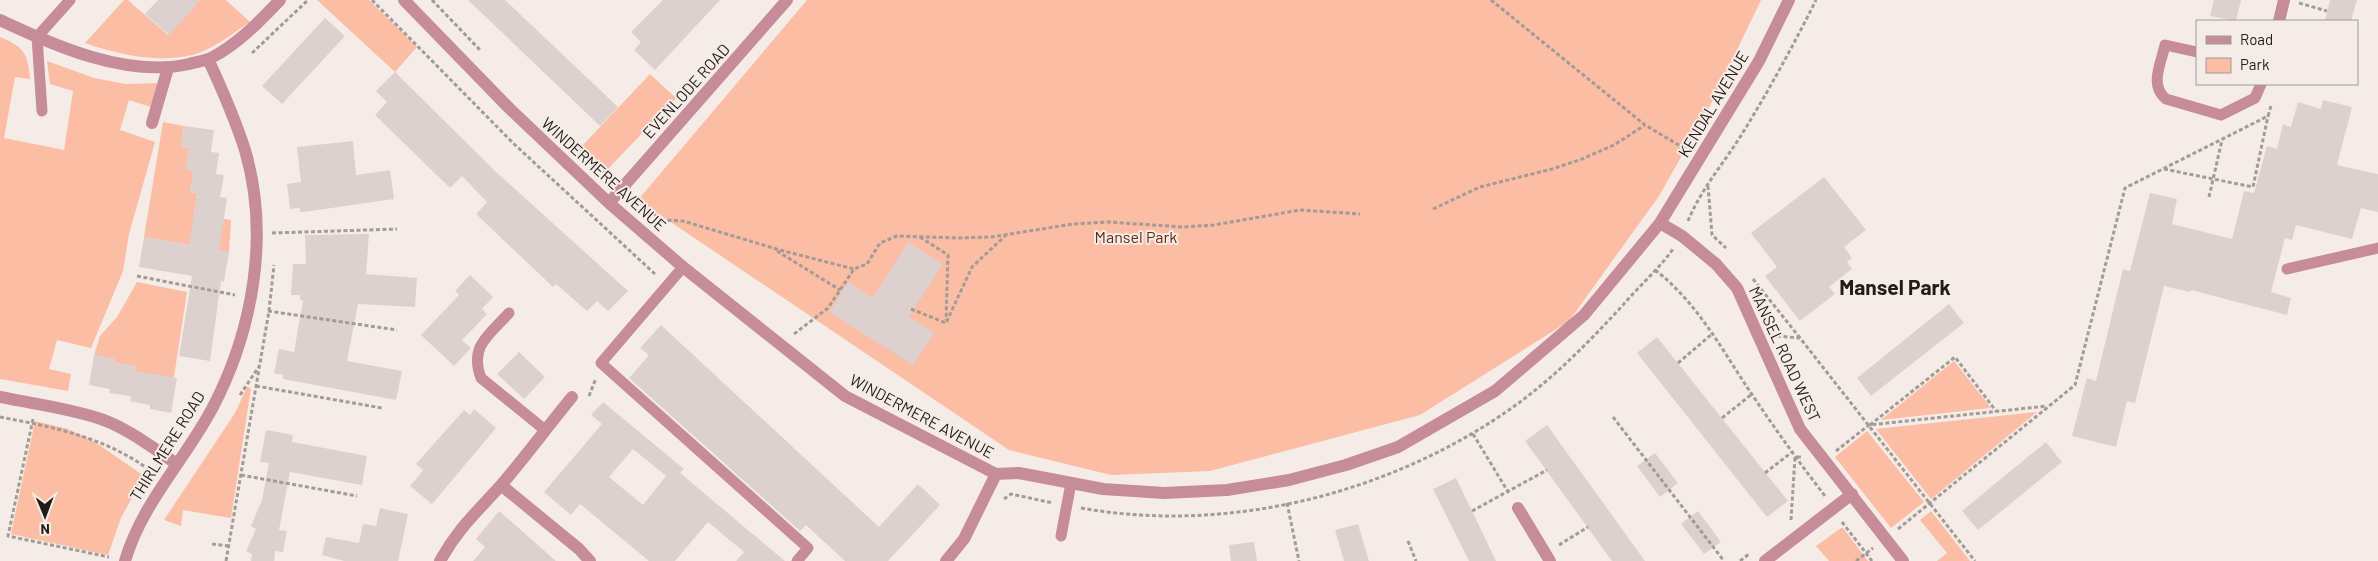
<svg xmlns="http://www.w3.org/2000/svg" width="2378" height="561" viewBox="0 0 2378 561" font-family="Barlow,sans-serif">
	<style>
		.green { fill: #fbbda3 }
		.building { fill: #dcd1ce; fill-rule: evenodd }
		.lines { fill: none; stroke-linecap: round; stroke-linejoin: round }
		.path { stroke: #a29b97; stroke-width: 3; stroke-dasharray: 4 2.5; stroke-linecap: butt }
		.lane { stroke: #c68c99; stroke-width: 11 }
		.street { stroke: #c68c99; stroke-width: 12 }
		.labels { text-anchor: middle; stroke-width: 4; stroke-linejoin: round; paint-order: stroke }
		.street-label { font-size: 16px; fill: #201c1a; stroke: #f6ece7 }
		.park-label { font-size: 16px; fill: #5c2b14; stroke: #f6ece7 }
		.district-label { font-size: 21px; font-weight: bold; fill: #201c1a; stroke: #f6ece7 }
	</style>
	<rect width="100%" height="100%" fill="#f6ece7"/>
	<path class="green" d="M124,0H128L168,35L200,0H226L250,22C233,33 213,50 192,55C157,63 119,55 85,43Z
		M317,0H369L417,47L395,72Z
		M807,0H1761L1711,104L1659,196L1569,321L1420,415L1210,471L1111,475L1009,450L638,200Z
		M0,37C24,47 28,53 30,79L15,77L4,138L64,150L73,91L50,84L47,61L94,78L126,84L158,83L151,107L129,100L120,130L155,142L129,234L123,271L91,348L57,340L49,369L71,374L68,391L0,379Z
		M650,74L676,98L607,170L582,146Z
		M163,122L184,126L181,147L189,148L186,169L194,171L190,192L197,193L194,214L231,220L229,252L144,237Z
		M137,282L187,292L173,383L135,371L136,366L115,363V359L94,355L100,336L117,317Z
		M1954,361L1991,408L1881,420Z
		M247,387L251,388L231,518L183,510L181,526L164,520L235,413Z
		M2037,412L1931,499L1876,429Z
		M35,421L68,429L95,442L144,476L121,518L108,555L11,534Z
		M1867,431L1924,502L1891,528L1835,457Z
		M1931,511L1970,561H1937L1947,553L1920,520Z
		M1841,528H1843L1868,561H1829L1816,546Z"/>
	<path class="building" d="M158,0H200L169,35L145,14Z
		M468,0H505L618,107L600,126Z
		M663,0H720L655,70L634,50L641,42L631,32Z
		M2214,0H2241L2236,21L2210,16Z
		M2330,0H2357L2351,21H2325Z
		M325,18L345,36L282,104L262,86Z
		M395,72L496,172L628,291L608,311L597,301L587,311L556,284L553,287L476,214L487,202L462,176L450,188L375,115L387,102L376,91Z
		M2323,100L2352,107L2337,165L2378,174V212L2361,208L2352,239L2296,225L2292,240L2285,238L2271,292L2291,298L2287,315L2191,290L2190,292L2164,286L2135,403L2127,401L2116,447L2072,436L2087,378L2096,381L2123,269L2130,271L2150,193L2177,199L2172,224L2232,239L2244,191L2254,193L2267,146L2277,149L2283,124L2291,127L2298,102L2321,109Z
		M184,126L214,130L211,152L219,153L216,174L224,175L220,197L227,198L219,250L229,252L224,282L221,281L210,361L179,356L192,276L139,267L144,237L189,245L197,193L190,192L194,171L185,169L189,148L181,147Z
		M353,141L356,175L390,170L394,199L304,212H300V208L290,209L287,184L301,182L297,147Z
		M1824,177L1866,230L1844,247L1852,258L1847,262L1852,269L1829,287L1835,294L1800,321L1765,276L1777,267L1751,233Z
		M369,234L366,274L417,278L415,307L358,304L347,361L402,371L396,400L283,379V375L274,373L279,349L294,352L303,300H300V295H291L293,264H306L305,235Z
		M908,242L943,264L909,317L934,333L913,365L829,312L848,282L873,298Z
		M470,275L493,297L482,309L487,314L462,340L471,348L454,366L421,335L459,295L455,291Z
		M1949,304L1964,323L1871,396L1857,378Z
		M661,325L879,527L918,484L940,505L888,561H845L806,525L800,531L629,378L649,355L640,348Z
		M1657,337L1788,501L1767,517L1637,353Z
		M519,352L545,377L524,399L497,374Z
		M94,355L115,359V363L136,366L135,371L177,378L171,413L150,409V405L130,401L131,396L109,393L110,389L89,385Z
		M603,402L684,469L680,473L785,561H736L744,552L708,522L675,561H649L580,504L571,515L544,492L602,424L591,415ZM633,449L666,476L643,505L609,477Z
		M474,409L496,428L432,504L410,486L423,470L416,464L464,410L470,415Z
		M1547,425L1588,482L1645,561H1612L1525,441Z
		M266,430L293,435L292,442L367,456L362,485L290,472L279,530L287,531L283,552L275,551L274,561H251L252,554L246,551L256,529L251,526L262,500L269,463L260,462Z
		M2046,442L2062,462L1978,530L1962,511Z
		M1655,453L1678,483L1660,497L1637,466Z
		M1456,478L1472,511L1496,561H1469L1433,489Z
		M380,508L408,514L398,561H344L322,555L326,537L359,543L363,524L376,526Z
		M499,511L522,531L556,561H473L485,547L476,539Z
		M1698,511L1721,542L1704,554L1681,524Z
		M1358,524L1369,561H1344L1335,530Z
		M1254,542L1257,561H1231L1229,545Z"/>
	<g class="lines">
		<path class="path" d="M372,0L514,144L655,274
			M432,0L480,50
			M1491,0L1645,125L1687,150
			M2299,3L2327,11
			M252,53L308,0
			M564,134L608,176
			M2164,169L2253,187L2268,116
			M1708,186L1712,235L1726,248
			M634,197L661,220
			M2209,197L2222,140
			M1433,209L1480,187L1552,169L1582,159L1614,145L1645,125
			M661,220L683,221L780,250L854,269
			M1688,221C1701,189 1724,163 1742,134C1769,90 1793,46 1816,0
			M272,233L397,229
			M920,237L948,255L946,320
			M777,251L840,290
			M1655,270C1696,301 1721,348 1749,390C1773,426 1798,461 1825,496
			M137,276L235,295
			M1753,279L1800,338
			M911,309L946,323L972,267L1006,235
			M268,311L397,330
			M794,334L828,308L854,269L867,264L880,243L897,236L958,238L991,237L1073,224L1108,222L1183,227L1214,225L1300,210L1360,214
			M1777,336L1800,338L1975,561
			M1678,363L1712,334
			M256,386L382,408
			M240,395L260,365
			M589,396L596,378
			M0,417C54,427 108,438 152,472
			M1613,417L1724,561
			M1722,418L1752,394
			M33,419L8,536L109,557
			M1870,425L1955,357L1996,411
			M1473,434L1510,495
			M1836,451L1869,425L2047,406
			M1765,473L1792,452
			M241,475L357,496
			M1004,499L1011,494L1053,503
			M1287,503L1299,561
			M1081,508C1226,534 1385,495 1506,412C1550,382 1587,344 1623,305C1639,286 1659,269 1673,249
			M1472,511L1547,470
			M1791,520L1795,457H1801
			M1842,522L1872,561
			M1898,529L2075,385L2125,188L2268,116L2271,106
			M1408,541L1416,561
			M212,544L228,546
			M1559,545L1588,527
			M226,561L269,311L274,265
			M1740,561L1749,554
			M1856,561L1873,548"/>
		<path class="lane" d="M2197,52L2165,45C2161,64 2149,85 2166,99L2221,115L2255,98L2261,84
			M42,111L37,37L70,0
			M683,267L601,363L808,548L797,561
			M2287,269L2378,248
			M509,313C489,335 469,346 481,378L545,430
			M1061,536L1071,483"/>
		<path class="street" d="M404,0L509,108L609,203L683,267L845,396L996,474L1019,473L1103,489L1164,493L1227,490L1289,480L1346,465L1398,447L1495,391L1584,315L1660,223L1759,61L1789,0
			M0,20C55,46 127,78 189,64C196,62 204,61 211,58C238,44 259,22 280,0
			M2279,21L2284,0
			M152,123L168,68
			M609,203L787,0
			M1660,223L1682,236L1716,264L1737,288L1800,429L1903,561
			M0,397C34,404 68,408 101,419C129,429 153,448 177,464
			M501,485L579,549L590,561
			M1518,508L1550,561
			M125,561C142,503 185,460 213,407C253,330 270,235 245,150C235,119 222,89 208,59
			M440,561C459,527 477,512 502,484C526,456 548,426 572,397
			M946,561L964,539L996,474
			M1765,561L1852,494"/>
	</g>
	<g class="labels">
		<g class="street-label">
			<text transform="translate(686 91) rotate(-48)" y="6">EVENLODE ROAD</text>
			<text transform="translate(1713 104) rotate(-59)" y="6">KENDAL AVENUE</text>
			<text transform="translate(604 174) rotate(42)" y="6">WINDERMERE AVENUE</text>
			<text transform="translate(1785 354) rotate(65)" y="6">MANSEL ROAD WEST</text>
			<text transform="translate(922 416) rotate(28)" y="6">WINDERMERE AVENUE</text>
			<text transform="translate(167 446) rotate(-58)" y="6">THIRLMERE ROAD</text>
		</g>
		<g class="park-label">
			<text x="1136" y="243">Mansel Park</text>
		</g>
		<g class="district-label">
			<text x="1895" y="295">Mansel Park</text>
		</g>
	</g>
	<rect x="2196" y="20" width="162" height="65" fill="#f6ece7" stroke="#a09995"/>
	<rect x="2206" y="36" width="25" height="8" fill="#c68c99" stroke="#a09995"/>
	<text x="2240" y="45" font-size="15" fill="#201c1a">Road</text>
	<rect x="2206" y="58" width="25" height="15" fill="#fbbda3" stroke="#a09995"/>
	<text x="2240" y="70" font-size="15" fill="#201c1a">Park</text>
	<g transform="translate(45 516) rotate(179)" stroke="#f6ece7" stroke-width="4" paint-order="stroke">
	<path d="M0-4L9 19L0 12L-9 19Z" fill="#201c1a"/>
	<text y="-8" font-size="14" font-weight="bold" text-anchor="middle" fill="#201c1a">N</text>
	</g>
</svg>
